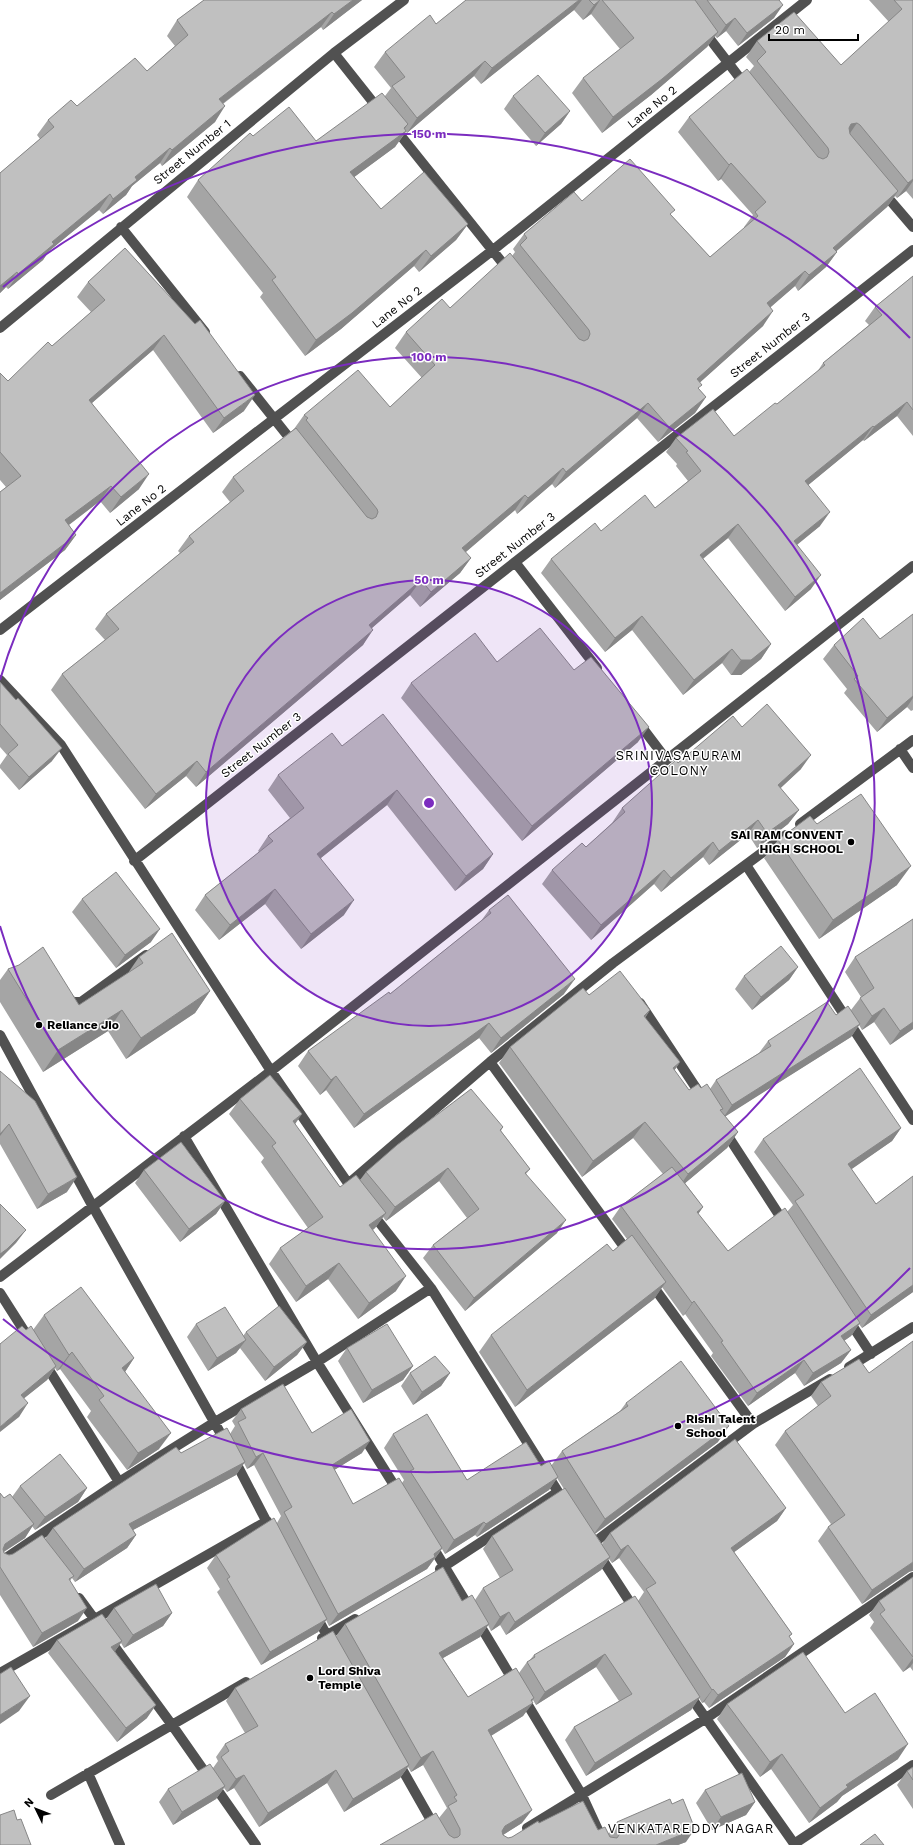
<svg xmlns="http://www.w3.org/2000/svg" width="913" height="1845" viewBox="0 0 913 1845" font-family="'Work Sans',sans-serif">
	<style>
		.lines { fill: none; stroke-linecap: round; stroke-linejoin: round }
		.minor { stroke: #515151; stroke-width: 10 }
		.wall { fill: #a5a5a5; fill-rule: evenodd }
		.shaded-wall { fill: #868686 }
		.building { fill: #c0c0c0; stroke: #868686 }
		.ring { fill: none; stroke: #7b2cbf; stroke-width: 2 }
		.poi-dot { fill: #000; stroke: #fff; stroke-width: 1.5 }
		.labels { text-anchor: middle; stroke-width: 3; stroke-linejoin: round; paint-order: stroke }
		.street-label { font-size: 12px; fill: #000; stroke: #fff }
		.poi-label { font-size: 12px; font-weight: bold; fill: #000; stroke: #fff; text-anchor: start }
		.neighbourhood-label { font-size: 13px; letter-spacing: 1px; fill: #000; stroke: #fff }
		.centre { fill: #7b2cbf; stroke: #fff; stroke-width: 2 }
		.ring-label { font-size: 12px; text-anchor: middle; font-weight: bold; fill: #7b2cbf; stroke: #fff; stroke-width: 3; stroke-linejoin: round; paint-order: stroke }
	</style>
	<rect width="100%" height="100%" fill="#fff"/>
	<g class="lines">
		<path class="minor" d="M703,30L746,86
			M334,53L380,111
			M393,126L509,271
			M883,192L913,227
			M121,227L205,332
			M0,328L334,53L404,0
			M240,376L295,445
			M515,562L597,668
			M0,630L493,250L807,0
			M0,680L61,745L271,1071L354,1192
			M638,722L666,759
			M900,749L913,768
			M800,824L913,740
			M134,861L913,250
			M746,865L913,1120
			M67,997L73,1002H81L146,955
			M640,1003L702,1097
			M0,1035L92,1205L226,1443
			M490,1062L630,1255
			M724,1130L785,1224
			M184,1136L317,1362L399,1493
			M348,1184L490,1062L613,963L786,835
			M371,1212L431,1288L565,1503
			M0,1277L271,1071L913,566
			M650,1282L753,1424
			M0,1293L28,1337
			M848,1319L871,1354
			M44,1362L119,1482
			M849,1367L913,1327
			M233,1457L273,1534
			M431,1544L582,1795L605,1845
			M592,1544L753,1424L830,1379
			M598,1553L635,1610
			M0,1562L119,1482L215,1422L317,1362L431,1288
			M440,1569L558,1492
			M79,1598L172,1725L256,1845
			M316,1615L333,1647
			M322,1638L355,1619
			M0,1673L267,1521
			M688,1693L795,1845
			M398,1762L445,1845
			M88,1773L120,1845
			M51,1795L246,1682
			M527,1828L705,1719L913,1577
			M794,1844L913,1765"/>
	</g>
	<path class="wall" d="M204,0H362L323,30L321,27L223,104L215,122L162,166L160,163L132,186L126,195L103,214L99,210L49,251L43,260L8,289L6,287L0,293V173L40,139L37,135L48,120L77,106L147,71L175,46L167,36L177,20Z
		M466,0H780L774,18L738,46L726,31L717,38L715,36L707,47L651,95L602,133L572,93L583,78L620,49L591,14L583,20L574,10L481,84L474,76L407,133L406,132L395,147L354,177L381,209L468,224L456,240L419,272L414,266L341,329L305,356L260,297L263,293L187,197L198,180L253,136L316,141L385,96L391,88L374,67L385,52L436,24Z
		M869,0H913V199L906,191L897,198L895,196L887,207L836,251L837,252L826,267L798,291L795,286L770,307L763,326L699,383V389L706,397L695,413L658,442L637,418L555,488L552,484L517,514L515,510L465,552L471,558L460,573L420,607L410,595L372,628L363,645L196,787L186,776L145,809L51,690L62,674L105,640L95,629L106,614L180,553L178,551L189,536L230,502L222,492L233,477L294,429L304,415L390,407L422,378L395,348L406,332L450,308L512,256L515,252L513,249L524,234L582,201L671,215L710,257L745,228L744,227L753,215L721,179L718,181L678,132L689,117L749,72L754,66L746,57L757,41L841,65L889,22Z
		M513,96L570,111L561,124L536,146L504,109Z
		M125,248L244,411L213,433L153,350L92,403L139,489L110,513L100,501L69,525L76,535L65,550L0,600V492L6,487L0,480V373L8,381L52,346L91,312L77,297L88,282Z
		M913,276V436L897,416L864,441L863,440L808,485L820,526L797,545L811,589L785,611L728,538L703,559L771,644L761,659L741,675H731L722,663L683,695L632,630L605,652L541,573L551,559L601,531L655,508L688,481L676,466L677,464L666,452L676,438L734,436L777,404L817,372L823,363L869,325L865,321L875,307Z
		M913,614V710L911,711L907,707L877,732L844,693L847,689L823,659L834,645L880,639Z
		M497,662L574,670L638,742L522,841L401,698L411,683Z
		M0,682L52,761L19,790L0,768V765L7,755L0,747Z
		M742,727L801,769L780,788L799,810L788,824L757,848L748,834L709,865L703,857L661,892L654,884L591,940L542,884L552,870L586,847L612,823L622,808Z
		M342,746L493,854L483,869L455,891L387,805L321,858L344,915L301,949L265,904L219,940L195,910L205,895L259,852L258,851L268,836L290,818L268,790L278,775Z
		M817,824L897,885L819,939L764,858L778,840Z
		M82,899L151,942L116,968L72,912Z
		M489,910L564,994L491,1053L479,1038L354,1128L326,1090L320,1095L298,1066L308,1051L390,994L481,921Z
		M913,919V1029L890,1045L874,1022L862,1030L859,1025L851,1037L725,1116L738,1132L727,1148L685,1183L703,1207L698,1214L728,1251L787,1212L793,1205L754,1152L763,1139L901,1128L892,1141L851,1169L876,1204L913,1176V1292L862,1328L859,1324L851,1336L844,1341L851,1350L841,1363L804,1386L795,1373L748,1406L711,1356L713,1353L685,1314L683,1316L662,1287L654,1299L515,1407L479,1352L491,1335L613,1251L627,1239L612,1219L621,1206L663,1174L633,1138L582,1177L499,1063L510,1047L589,995L650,1010L645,1018L680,1062L674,1071L689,1090L701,1088L710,1089L716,1080L759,1053L768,1041L836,1015L851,1010L861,997L845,972L855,957Z
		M139,957L210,991L195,1013L126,1059L108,1031L43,1072L0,1002V980L8,969L79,1005L128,973Z
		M798,967L789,980L752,1010L735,989L744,976Z
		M0,1071L67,1192L37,1209L0,1144Z
		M240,1099L295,1124L340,1187L360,1180L366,1172L503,1127L501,1131L530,1169L526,1174L557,1233L465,1311L423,1258L433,1245L467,1218L439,1181L386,1221L383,1217L375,1228L373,1230L396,1291L358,1319L328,1279L296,1302L269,1264L280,1248L308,1228L261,1162L264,1158L229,1114Z
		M144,1170L225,1201L216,1214L180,1242L135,1183Z
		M44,1315L134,1358L125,1372L159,1449L127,1470L87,1417L91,1411L60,1369L57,1371L55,1368L47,1380L24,1398L19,1417L26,1330H33Z
		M196,1324L243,1336L246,1332L307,1342L297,1355L265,1381L240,1348L236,1353L208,1371L187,1337Z
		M347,1348L413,1366L403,1380L363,1403L338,1361Z
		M859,1359L909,1572L862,1604L818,1541L828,1527L831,1524L775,1445L785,1431L818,1406L811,1396L821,1382Z
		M410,1373H450L441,1386L413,1405L401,1386Z
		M626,1403L718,1442L595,1534L602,1544L610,1533L786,1508L777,1521L734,1552L792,1634L789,1637L794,1644L785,1657L709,1708L704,1702L702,1703L699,1698L691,1710L586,1776L565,1740L574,1727L619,1701L596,1667L536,1705L533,1700L523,1716L491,1736L522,1823L503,1835L508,1838L512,1837L539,1823L598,1830L609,1833L617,1822L686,1842L678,1845H380L439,1818L447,1808L423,1765L411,1772L408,1767L400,1778L344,1812L327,1783L259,1827L234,1788L227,1792L224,1788L216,1799L173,1825L159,1802L168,1789L213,1768L218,1761L216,1757L225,1744L245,1733L226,1701L235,1688L336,1636L345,1624L462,1601L475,1600L483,1588L500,1578L483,1549L492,1536L564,1489L557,1478L549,1490L477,1537L475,1535L445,1554L442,1549L427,1569L329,1626L326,1620L318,1632L261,1665L217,1592L220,1589L207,1568L216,1555L277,1523L281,1516L254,1465L247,1469L244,1463L236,1475L133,1530L136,1535L127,1548L75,1582L72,1578L70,1581L78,1621L33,1647L0,1595V1493L4,1498L12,1497L20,1486L87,1488L78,1502L35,1530L32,1526L25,1538L4,1552V1553L9,1555L13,1554L45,1539L53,1528L181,1453L230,1434L235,1426L232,1421L241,1409L312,1433L362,1453L334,1470L353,1504L402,1483L404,1480L384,1448L393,1434L467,1480L541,1466H551L562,1451L620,1411ZM619,1558L644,1592L638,1601L534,1655L529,1661L527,1662L519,1673L468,1697L443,1658L480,1637L488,1625L491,1631L500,1625L506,1635L601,1570L609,1559L612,1563Z
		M913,1577V1671L910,1667L903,1672L870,1628L874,1622L869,1615L879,1601Z
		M114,1608L172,1613L163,1626L124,1648L121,1643L115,1651L147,1718L117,1742L48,1653L57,1640L106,1619Z
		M727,1704L845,1713L898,1759L842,1796L837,1802L809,1823L771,1769L760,1777L717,1719Z
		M913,1767V1809L897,1785L907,1771Z
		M705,1790L755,1802L746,1815L712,1830L696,1803Z"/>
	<path class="shaded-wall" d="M353,0H362L323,30L334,14Z
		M579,0H582L574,10L481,84L492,68Z
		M600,0L591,14L583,20L594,5Z
		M783,5L774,18L738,46L747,33Z
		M332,12L321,27L208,115L219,99Z
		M735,18L726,31L717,38L726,25Z
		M718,32L707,47L651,95L602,133L613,117Z
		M485,61L474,76L407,133L417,118Z
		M225,106L215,122L162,166L172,150Z
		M570,111L561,124L536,146L545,133Z
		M857,123L846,139L840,140L851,124Z
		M408,124L401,134L406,131L395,147L338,189L350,172Z
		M170,148L160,163L132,186L126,195L103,214L113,199L135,177Z
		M731,163L721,179L718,181L729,165Z
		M913,179V181L906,191L897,198L908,183Z
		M898,191L887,207L823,263L833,248Z
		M110,194L99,210L49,251L43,260L8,289L18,274L52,242Z
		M468,224L456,240L419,272L431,256Z
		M426,250L414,266L341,329L305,356L316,340Z
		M837,252L826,267L798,291L809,275Z
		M805,271L795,286L757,319L767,303Z
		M17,272L6,287L0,293V286Z
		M773,311L763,326L686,395L697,379Z
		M164,335L153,350L78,415L89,400Z
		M255,395L244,411L213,433L224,418Z
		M706,397L695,413L658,442L669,427Z
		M907,402L897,416L864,441L874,427Z
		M648,403L637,418L555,488L566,472Z
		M873,426L863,440L795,496L805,481Z
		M563,468L552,484L517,514L528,498Z
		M149,474L139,489L110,513L121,497Z
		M111,486L100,501L54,536L65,520Z
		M525,495L515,510L452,564L462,548Z
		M830,512L820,526L784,555L794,541Z
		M738,524L728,538L690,569L700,555Z
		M76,535L65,550L0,600V593Z
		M471,558L460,573L420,607L431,592Z
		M821,575L811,589L785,611L795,597Z
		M421,580L410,595L358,640L369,625Z
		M642,616L632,630L605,652L615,638Z
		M373,630L363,645L196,787L206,772Z
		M771,644L761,659L741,675H731L741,660Z
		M732,649L722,663L683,695L694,680Z
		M913,696V698L907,707L877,732L887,718Z
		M649,727L638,742L522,841L532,826Z
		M62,748L52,761L19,790L29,777Z
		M811,755L801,769L768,800L778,785Z
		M197,761L186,776L145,809L156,794Z
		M397,790L387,805L307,869L317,854Z
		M799,810L788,824L757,848L767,833Z
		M758,820L748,834L709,865L719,851Z
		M713,842L703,857L661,892L671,878Z
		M493,854L483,869L455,891L466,876Z
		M911,866L897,885L819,939L833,920Z
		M664,870L654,884L591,940L601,925Z
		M275,889L265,904L219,940L230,925Z
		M354,900L344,915L301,949L311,934Z
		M160,929L151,942L116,968L125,955Z
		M798,967L789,980L752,1010L761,997Z
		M575,979L564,994L491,1053L501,1038Z
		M210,991L195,1013L126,1059L141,1038Z
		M884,1008L874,1022L862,1030L872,1016Z
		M122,1010L108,1031L43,1072L58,1050Z
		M650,1010L639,1026L644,1016Z
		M913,1022V1029L890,1045L900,1031Z
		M489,1023L479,1038L354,1128L364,1114Z
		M860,1024L851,1037L723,1118L732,1105Z
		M680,1062L669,1078L673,1068Z
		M336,1076L326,1090L320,1095L331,1080Z
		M302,1114L291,1130L293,1121Z
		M645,1122L633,1138L582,1177L593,1161Z
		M9,1124L0,1136V1134Z
		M901,1128L892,1141L839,1178L848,1164Z
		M738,1132L727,1148L677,1190L688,1174Z
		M448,1168L439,1181L386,1221L395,1207Z
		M77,1177L67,1192L37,1209L48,1194Z
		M225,1201L216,1214L180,1242L189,1229Z
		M703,1207L694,1220L697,1212Z
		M386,1213L375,1228L358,1241L369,1225Z
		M566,1220L557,1233L465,1311L474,1298Z
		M26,1230L16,1243L0,1259V1254Z
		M339,1263L328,1279L296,1302L306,1286Z
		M406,1276L396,1291L358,1319L369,1303Z
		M666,1282L654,1299L515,1407L527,1390Z
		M913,1285V1292L862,1328L871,1315Z
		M694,1301L685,1314L683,1316L692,1303Z
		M860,1323L851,1336L832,1349L841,1336Z
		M246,1340L236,1353L208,1371L217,1358Z
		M307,1342L297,1355L265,1381L274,1367Z
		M851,1350L841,1363L804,1386L813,1373Z
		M72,1352L60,1369L57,1371L69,1355Z
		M134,1358L123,1375L122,1368Z
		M804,1360L795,1373L748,1406L757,1393Z
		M56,1366L47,1380L12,1408L21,1395Z
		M413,1366L403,1380L363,1403L372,1390Z
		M450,1373L441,1386L413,1405L422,1392Z
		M28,1403L19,1417L0,1432V1427Z
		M729,1426L718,1442L593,1535L605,1519Z
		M171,1433L159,1449L127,1470L138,1453Z
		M370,1441L362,1453L323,1477L332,1465Z
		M263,1453L254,1465L247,1469L256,1457Z
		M245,1462L236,1475L120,1537L129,1524Z
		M558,1477L549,1490L477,1537L486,1524Z
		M87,1488L78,1502L35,1530L45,1517Z
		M786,1508L777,1521L722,1561L731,1548Z
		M484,1522L475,1535L445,1554L454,1540Z
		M34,1524L25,1538L0,1554L5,1544Z
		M136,1535L127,1548L75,1582L84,1569Z
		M628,1545L619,1558L612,1563L621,1550Z
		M442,1548L427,1569L329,1626L338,1614Z
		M610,1557L601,1570L506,1635L515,1622Z
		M913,1562V1571L909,1572L862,1604L872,1590Z
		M87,1608L78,1621L33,1647L42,1633Z
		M509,1612L500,1625L491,1631L500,1617Z
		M172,1613L163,1626L124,1648L133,1635Z
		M327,1619L318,1632L261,1665L270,1652Z
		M489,1624L480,1637L429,1666L439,1653Z
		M122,1641L113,1654L111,1647Z
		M794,1644L785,1657L709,1708L718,1695Z
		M605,1654L596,1667L536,1705L545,1692Z
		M913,1658V1663L910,1667L903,1672Z
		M713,1689L704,1702L702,1703L712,1690Z
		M30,1696L19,1711L0,1724V1715Z
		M700,1697L691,1710L586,1776L595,1763Z
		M534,1698L529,1705L533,1703L523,1716L479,1743L488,1730Z
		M156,1705L147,1718L117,1742L126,1728Z
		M908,1744L898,1759L842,1796L837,1802L809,1823L820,1808L846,1785Z
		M433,1751L423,1765L411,1772L421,1758Z
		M782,1754L771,1769L760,1777L770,1762Z
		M409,1765L400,1778L344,1812L353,1799Z
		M336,1770L327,1783L259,1827L268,1813Z
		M244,1775L234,1788L227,1792L236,1779Z
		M225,1786L216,1799L173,1825L182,1812Z
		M755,1802L746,1815L712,1830L721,1817Z
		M532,1810L522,1823L495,1840L505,1826Z
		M695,1829L686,1842L678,1845H656Z"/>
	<path class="building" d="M204,0H353L334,14L332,12L219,99L225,106L172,150L170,148L135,177L137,180L113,199L110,194L52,242L54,244L18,274L17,272L0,286V173L54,127L48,120L71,100L77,106L135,58L147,71L188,35L177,20Z
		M466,0H579L492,68L485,61L417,118L392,86L405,77L385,52L430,15L436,24Z
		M589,0H600L594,5Z
		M602,0H695L718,32L662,79L613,117L583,78L634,38Z
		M707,0H779L783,5L747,33L735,18L726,25Z
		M894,0H913V179L908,183L860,125L857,123L851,124L849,128L850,134L898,191L833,248L837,252L809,275L805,271L767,303L773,311L697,379L702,385L698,388L706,397L669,427L648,403L566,472L563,468L528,498L525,495L462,548L471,558L431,592L421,580L369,625L373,630L206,772L197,761L156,794L62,674L119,629L106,614L194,542L189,536L244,491L233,477L296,428L367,517L372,519L376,517L378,512L377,509L306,420L308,418L304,415L358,370L390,407L435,365L406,332L442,299L450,308L510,253L579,339L584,341L588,339L590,334L589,330L520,245L527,238L524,234L574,192L582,201L630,159L675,210L670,214L710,257L758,216L755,212L766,202L731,163L729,165L689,117L747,69L818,157L823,159L827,157L829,152L828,148L757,61L766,52L757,41L794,12L841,65L902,9Z
		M538,75L570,111L545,133L513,96Z
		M382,93L408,124L404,128L406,131L350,172L381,209L424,172L468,224L431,256L426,250L352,313L316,340L272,280L276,277L198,180L250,133L253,136L289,107L316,141Z
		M125,248L195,324L200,320L255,395L224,418L164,335L89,400L149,474L121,497L111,486L65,520L76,535L0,593V492L21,476L0,452V373L8,381L48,342L52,346L105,300L88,282Z
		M913,276V410L907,402L874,427L873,426L805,481L830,512L794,541L821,575L795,597L738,524L700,555L771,644L751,660H741L732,649L694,680L642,616L615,638L551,559L595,523L601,531L645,495L655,508L701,471L686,452L688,451L676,438L713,409L734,436L775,403L777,404L825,365L823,363L882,315L875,307Z
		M913,614V696L887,718L854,679L858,676L834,645L863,618L880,639Z
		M540,628L574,670L591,657L649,727L532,826L411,683L475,633L497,662Z
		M0,682L16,700L18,698L62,748L29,777L8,754L18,745L0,724Z
		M767,704L811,755L778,785L799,810L767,833L758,820L719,851L713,842L671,878L664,870L601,925L552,870L582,843L586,847L625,812L622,808L676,760L678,763L733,716L742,727Z
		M383,714L493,854L466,876L397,790L317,854L354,900L311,934L275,889L230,925L205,895L273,841L268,836L304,808L278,775L332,733L342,746Z
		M861,794L911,866L833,920L778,840L810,816L817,824Z
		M116,872L160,929L125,955L82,899Z
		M508,895L575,979L501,1038L489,1023L364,1114L336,1076L331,1080L308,1051L389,992L390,994L491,913L489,910Z
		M913,919V1022L900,1031L884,1008L872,1016L860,998L874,988L855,957Z
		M172,933L210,991L141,1038L122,1010L58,1050L8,969L19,965L43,947L79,1005L143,963L139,957Z
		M781,946L798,967L761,997L744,976Z
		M620,971L650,1010L644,1016L680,1062L673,1068L689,1090L698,1084L701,1088L707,1084L723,1109L720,1110L738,1132L688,1174L645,1122L593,1161L510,1047L583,988L589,995Z
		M827,1002L836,1015L848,1006L860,1024L732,1105L716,1080L771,1046L768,1041Z
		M860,1068L901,1128L848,1164L876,1204L913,1176V1285L871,1315L795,1201L804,1195L763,1139Z
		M0,1071L35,1101L77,1177L48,1194L9,1124L0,1134Z
		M270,1075L302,1114L293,1121L340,1187L356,1175L386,1213L369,1225L406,1276L369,1303L339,1263L306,1286L280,1248L323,1217L272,1146L276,1143L240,1099Z
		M471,1089L503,1127L500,1130L530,1169L525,1173L566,1220L474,1298L433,1245L479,1209L448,1168L395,1207L366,1172L397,1145Z
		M181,1142L225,1201L189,1229L144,1170Z
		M672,1167L703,1207L697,1212L728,1251L785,1208L860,1323L841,1336L851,1350L813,1373L804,1360L757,1393L721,1342L723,1341L694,1301L692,1303L621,1206Z
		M0,1204L26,1230L7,1249L0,1254Z
		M632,1235L666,1282L527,1390L491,1335L607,1244L613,1251Z
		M81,1287L134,1358L122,1368L171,1433L138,1453L99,1400L104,1396L72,1352L69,1355L44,1315Z
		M279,1306L307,1342L274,1367L246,1332Z
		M225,1307L246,1340L217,1358L196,1324Z
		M387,1324L413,1366L372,1390L347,1348Z
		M22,1326L26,1330L31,1326L56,1366L21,1395L28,1403L0,1427V1344Z
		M913,1341V1562L872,1590L828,1527L845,1515L785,1431L831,1396L821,1382L859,1359L869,1373Z
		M435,1356L450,1373L422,1392L410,1373Z
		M681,1361L729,1426L605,1519L562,1451L628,1406L626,1403Z
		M283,1384L312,1433L351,1409L370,1441L332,1465L353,1504L399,1478L442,1548L434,1554L435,1557L338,1614L284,1512L292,1507L263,1453L256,1457L238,1422L246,1418L241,1409Z
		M427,1414L467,1480L526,1442L541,1466L549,1461L558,1477L486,1524L484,1522L454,1540L410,1471L414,1469L393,1434Z
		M227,1428L245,1462L129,1524L136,1535L84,1569L53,1528L176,1447L181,1453Z
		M735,1439L786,1508L731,1548L792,1634L789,1636L794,1644L718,1695L713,1689L712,1690L646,1589L656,1583L628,1545L621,1550L610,1533Z
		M60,1454L87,1488L45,1517L20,1486Z
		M565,1488L610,1557L515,1622L509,1612L500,1617L483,1588L513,1570L492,1536Z
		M0,1493L4,1498L10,1494L34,1524L5,1544L3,1549L4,1553L9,1555L13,1554L42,1535L74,1576L69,1579L87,1608L42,1633L0,1567Z
		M274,1518L327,1619L270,1652L227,1579L230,1577L216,1555Z
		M443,1567L462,1601L472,1595L489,1624L439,1653L468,1697L516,1668L534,1698L531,1700L533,1703L488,1730L532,1810L505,1826L502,1831L503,1835L508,1838L512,1837L538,1821L539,1823L583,1801L598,1830L605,1827L610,1837L617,1838L621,1832L617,1822L670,1799L672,1804L683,1799L695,1829L656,1845H380L436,1813L449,1835L454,1838L458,1837L460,1835V1829L448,1806L457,1801L454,1797L457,1795L433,1751L421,1758L345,1624Z
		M913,1577V1657L880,1614L885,1610L879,1601Z
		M156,1584L172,1613L133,1635L114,1608Z
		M635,1596L700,1697L595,1763L574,1727L632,1694L605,1654L545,1692L527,1662L535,1657L534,1655Z
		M102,1614L122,1641L111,1647L156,1705L126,1728L57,1640Z
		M333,1631L409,1765L353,1799L336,1770L268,1813L244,1775L236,1779L221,1757L229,1751L225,1744L258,1726L235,1688Z
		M803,1652L845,1713L875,1693L908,1744L846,1785L848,1787L820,1808L782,1754L770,1762L727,1704Z
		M11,1667L30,1696L0,1715V1674Z
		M210,1764L225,1786L182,1812L168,1789Z
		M913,1767V1780L907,1771Z
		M742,1773L755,1802L721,1817L705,1790Z
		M14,1810L17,1820L21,1819L31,1845H0V1815Z
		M875,1834L884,1845H860Z"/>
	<circle cx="429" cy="803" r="223" fill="#7b2cbf" fill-opacity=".12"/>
	<g class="ring">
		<circle cx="429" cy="803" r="223"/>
		<path d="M0 680A446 446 0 1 1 0 926"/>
		<path d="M910 1268A669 669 0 0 1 3 1319M3 287A669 669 0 0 1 910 338"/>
	</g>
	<g class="poi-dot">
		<circle cx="851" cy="842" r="4"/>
		<circle cx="39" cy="1025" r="4"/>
		<circle cx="678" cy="1426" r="4"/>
		<circle cx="310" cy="1678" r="4"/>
	</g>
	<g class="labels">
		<g class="street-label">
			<text transform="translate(652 107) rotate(-39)" y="4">Lane No 2</text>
			<text transform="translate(192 152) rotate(-39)" y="4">Street Number 1</text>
			<text transform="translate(397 307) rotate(-38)" y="4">Lane No 2</text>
			<text transform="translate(770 345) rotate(-38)" y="4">Street Number 3</text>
			<text transform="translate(141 505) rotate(-38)" y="4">Lane No 2</text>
			<text transform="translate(515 545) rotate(-38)" y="4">Street Number 3</text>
			<text transform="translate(261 745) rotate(-38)" y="4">Street Number 3</text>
		</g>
		<g class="poi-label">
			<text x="843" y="839" text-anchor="end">SAI RAM CONVENT<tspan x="843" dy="14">HIGH SCHOOL</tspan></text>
			<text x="47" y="1029">Reliance Jio</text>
			<text x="686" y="1423">Rishi Talent<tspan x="686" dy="14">School</tspan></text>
			<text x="318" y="1675">Lord Shiva<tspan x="318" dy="14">Temple</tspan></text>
		</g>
		<g class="neighbourhood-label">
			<text x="679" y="760">SRINIVASAPURAM<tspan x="679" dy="15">COLONY</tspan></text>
			<text x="691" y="1833">VENKATAREDDY NAGAR</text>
		</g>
	</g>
	<circle cx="429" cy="803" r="6" class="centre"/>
	<g class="ring-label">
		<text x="429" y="138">150 m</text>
		<text x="429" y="361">100 m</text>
		<text x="429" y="584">50 m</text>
	</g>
	<g transform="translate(36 1809) rotate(313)" stroke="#ffffff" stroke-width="3" paint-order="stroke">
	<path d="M0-3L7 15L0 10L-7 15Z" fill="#000000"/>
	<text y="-6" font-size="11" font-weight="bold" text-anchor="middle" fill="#000000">N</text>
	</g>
	<path d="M769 34v6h89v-6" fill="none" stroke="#000000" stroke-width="2"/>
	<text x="775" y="34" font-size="12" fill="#000000" stroke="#ffffff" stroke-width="3" paint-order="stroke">20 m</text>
</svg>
